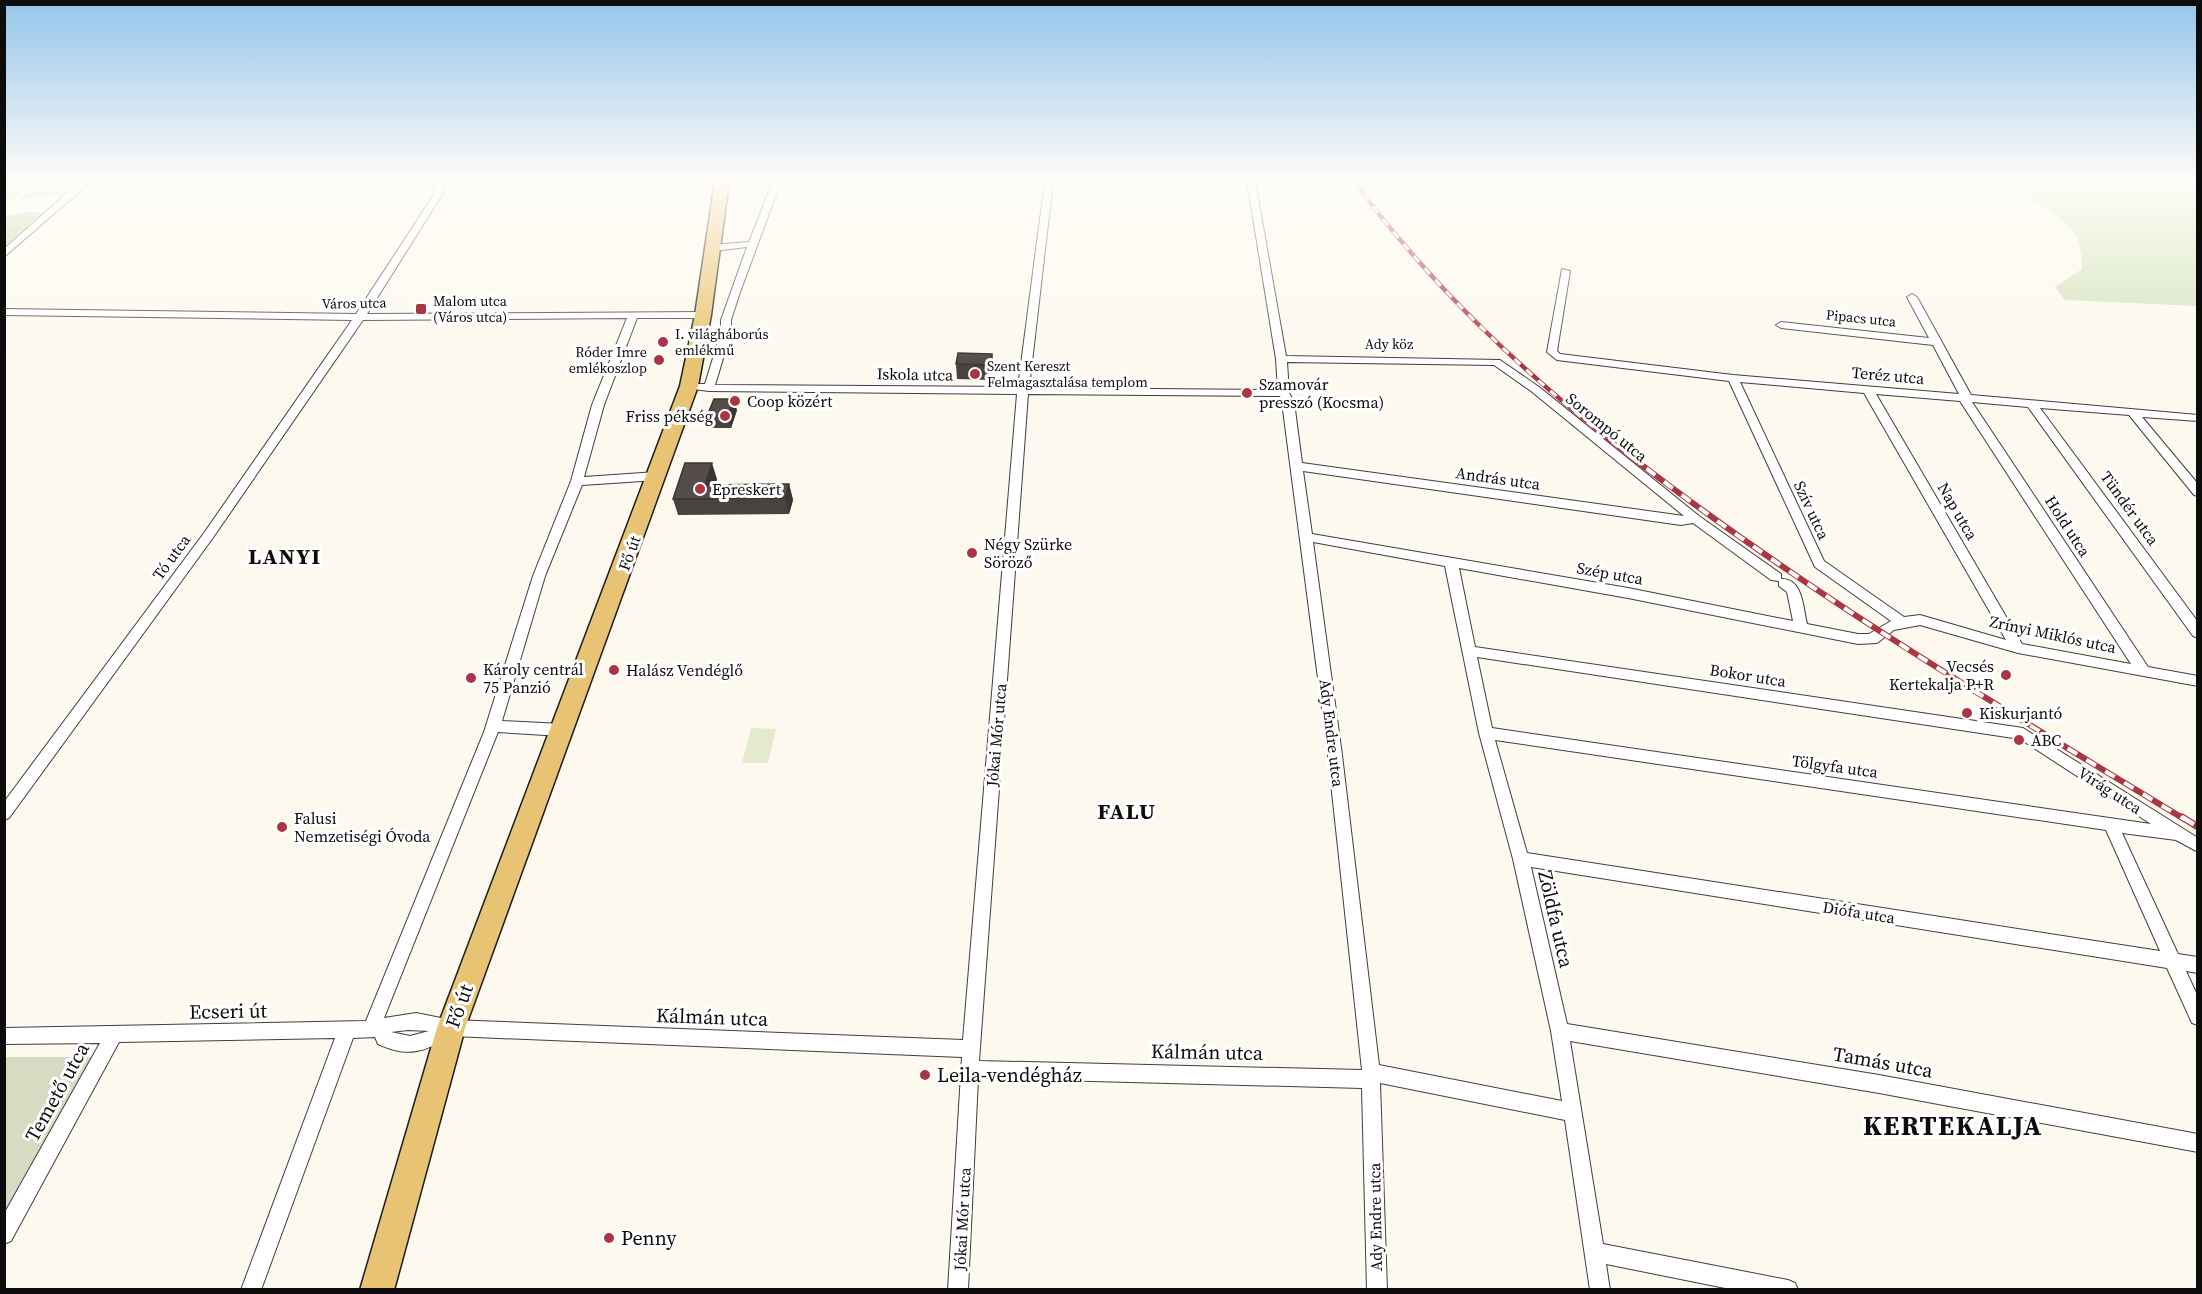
<svg xmlns="http://www.w3.org/2000/svg" width="2202" height="1294" viewBox="0 0 2202 1294" font-family="'Source Serif 4',serif">
	<style>
		.green { fill: #d3e3bc }
		.forest { fill: #b8d29d }
		.cemetery { fill: #d5dcc2 }
		.pitch { fill: #e3ebcc }
		.lines { fill: none; stroke-linecap: round; stroke-linejoin: round }
		.minor-casing { stroke: #3f3f3f; stroke-width: 2 }
		.primary-casing { stroke: #1d1d1d; stroke-width: 3 }
		.minor { fill: #fff; fill-rule: evenodd }
		.primary { fill: #e8c373; fill-rule: evenodd }
		.rail-far2-casing { stroke: #ab3643; stroke-width: 4.5 }
		.rail-far1-casing { stroke: #ab3643; stroke-width: 6 }
		.rail-casing { stroke: #ab3643; stroke-width: 7 }
		.rail-far2 { stroke: #fff; stroke-width: 3; stroke-dasharray: 8; stroke-linecap: butt }
		.rail-far1 { stroke: #fff; stroke-width: 4; stroke-dasharray: 11; stroke-linecap: butt }
		.rail { stroke: #fff; stroke-width: 4.5; stroke-dasharray: 14; stroke-linecap: butt }
		.wall { fill: #484240 }
		.shaded-wall { fill: #3b3634 }
		.building { fill: #544d4a; stroke: #3b3634; stroke-width: 1.5 }
		.poi-dot { fill: #ab3643; stroke: #fff; stroke-width: 2 }
		.labels { text-anchor: middle; stroke-width: 6; stroke-linejoin: round; paint-order: stroke }
		.far-poi-label { font-size: 14px; fill: #0c0c0c; stroke: #fff; text-anchor: start }
		.far-street-label { font-size: 14px; fill: #0c0c0c; stroke: #fff }
		.street-label { font-size: 16px; fill: #0c0c0c; stroke: #fff }
		.poi-label { font-size: 16px; fill: #0c0c0c; stroke: #fff; text-anchor: start }
		.near-street-label { font-size: 20px; fill: #0c0c0c; stroke: #fff }
		.near-poi-label { font-size: 20px; fill: #0c0c0c; stroke: #fff; text-anchor: start }
		.district-label { font-size: 22px; font-weight: bold; letter-spacing: 1.5px; fill: #0c0c0c; stroke: #fff }
		.near-district-label { font-size: 27px; font-weight: bold; letter-spacing: 1.5px; fill: #0c0c0c; stroke: #fff }
	</style>
	<rect width="100%" height="100%" fill="#fdf9ee"/>
	<path class="green" d="M2006,181H2197V306L2065,300L2055,287L2082,269C2083,211 2040,213 2006,181Z"/>
	<path class="forest" d="M5,181H35L11,202L5,203Z
		M41,181H77L62,194L20,199Z
		M30,212L41,213L5,246V216Z"/>
	<path class="cemetery" d="M5,1057H95L5,1220Z"/>
	<path class="pitch" d="M751,728L776,729L768,763H742Z"/>
	<g class="lines">
		<defs>
			<path id="minor" d="M80,181H444L443,193L367,314L703,312L708,315L703,318H637L604,405L584,477L657,472L663,476L657,480L582,485L545,576L502,721L562,724L567,726L569,730L567,734L562,736L498,732L384,1018L416,1013L451,1020L963,1040L1017,394L709,391L685,388V384H705L721,332V320L747,247L713,251L708,248L713,245L749,242L773,181H781L739,295L731,320V332L715,385L1018,387L1045,181H1053L1029,388L1278,390L1276,359L1247,181H1255L1286,356L1500,360L1539,387L1699,516L1781,574V579C1803,578 1803,608 1807,624L1858,634H1869L1891,621L1815,567L1729,381L1557,360L1547,352L1562,269L1570,271L1557,351L1560,354L1733,375L1959,394L1933,345L1781,328L1776,325L1781,322L1929,338L1907,297L1912,294L1917,297L1971,395L2198,415V421L2142,417L2198,484V496L2194,495L2129,415L2040,408L2198,622V638L2193,636L2028,407L1972,402L2148,667L2198,676V686L2018,653L1920,625L1894,630L1877,643L1858,644L1628,598L1459,568L1475,647L2023,728L2198,838V852L2176,840L2122,833L2178,954L2198,957V973L2186,971L2198,997V1025L2192,1023L2167,968L1531,867L1567,1024L1879,1075L2198,1134V1152L1879,1093L1570,1041L1603,1244L1788,1280L1795,1283L1798,1290H1735L1606,1264L1610,1290H1590L1565,1120L1380,1083L1387,1290H1367L1362,1088L978,1078L968,1290H948L962,1057L452,1036C424,1052 408,1058 378,1044L375,1037L353,1038L261,1290H241L335,1038L119,1042L11,1241L4,1244V1214L100,1043L4,1044V1028L366,1021L484,732L533,576L571,481L592,405L627,318L363,320L212,539L9,818L4,820V802L204,533L352,320L4,315V309L356,314L435,193V185H87L4,257V249ZM1287,362L1494,365L1531,391L1684,516L1302,463L1294,402L1289,393ZM1740,382L1864,393L2006,640L1920,615L1904,617L1824,561ZM1028,394L1280,396L1282,402L1328,755L1362,1070L979,1061ZM1876,394L1960,401L2131,664L2022,644ZM1303,471L1681,525L1693,523L1771,580L1779,581V586L1787,592L1793,621L1628,588L1312,534ZM1313,542L1445,566L1479,733L1513,859L1551,1031L1562,1101L1379,1065L1342,755ZM1477,657L2020,739L2151,824L1492,728ZM1495,740L2106,830L2160,951L1527,853ZM408,1030L429,1031L410,1036L391,1032Z"/>
			<path id="primary" d="M715,181H729L711,315L698,386L465,1028L394,1290H360L437,1028L680,386L695,315Z"/>
		</defs>
		<use href="#minor" class="minor-casing"/>
		<use href="#primary" class="primary-casing"/>
		<use href="#minor" class="minor"/>
		<use href="#primary" class="primary"/>
		<defs>
			<path id="rail-far2" d="M1354,181C1432,288 1527,376 1631,457"/>
			<path id="rail-far1" d="M1629,455C1804,591 1995,704 2184,819"/>
			<path id="rail" d="M2182,817L2198,827"/>
		</defs>
		<use href="#rail-far2" class="rail-far2-casing"/>
		<use href="#rail-far1" class="rail-far1-casing"/>
		<use href="#rail" class="rail-casing"/>
		<use href="#rail-far2" class="rail-far2"/>
		<use href="#rail-far1" class="rail-far1"/>
		<use href="#rail" class="rail"/>
	</g>
	<path class="wall" d="M992,354L994,369L992,380L957,379L956,364Z
		M737,410L731,428H710L707,416Z
		M717,479L715,485L789,484L793,500L789,514L678,515L673,499Z"/>
	<path class="shaded-wall" d="M992,354L994,369L992,380L991,365Z
		M734,399L737,410L731,428L728,416Z
		M712,463L717,479L710,501L705,485Z
		M789,484L793,500L789,514L785,498Z"/>
	<path class="building" d="M958,353L992,354L991,365L956,364Z
		M714,399H734L728,416H707Z
		M685,463H712L705,485L789,484L785,498L673,499Z"/>
	<linearGradient id="sky" x2="0" y2="1"><stop stop-color="#95c5ea"/><stop offset="0.5" stop-color="#fefcf7"/><stop offset="1" stop-color="#fefcf7" stop-opacity="0"/></linearGradient>
	<rect width="2202" height="362" fill="url(#sky)"/>
	<g class="poi-dot">
		<rect x="415" y="303" width="12" height="12" rx="3"/>
		<circle cx="663" cy="342" r="6"/>
		<circle cx="659" cy="360" r="6"/>
		<circle cx="975" cy="374" r="6"/>
		<circle cx="1247" cy="393" r="6"/>
		<circle cx="735" cy="401" r="6"/>
		<circle cx="725" cy="416" r="6"/>
		<circle cx="700" cy="489" r="6"/>
		<circle cx="972" cy="553" r="6"/>
		<circle cx="614" cy="670" r="6"/>
		<circle cx="2006" cy="675" r="6"/>
		<circle cx="471" cy="678" r="6"/>
		<circle cx="1967" cy="713" r="6"/>
		<circle cx="2019" cy="740" r="6"/>
		<circle cx="282" cy="827" r="6"/>
		<circle cx="925" cy="1075" r="6"/>
		<circle cx="609" cy="1238" r="6"/>
	</g>
	<g class="labels">
		<g class="far-poi-label">
			<text x="433" y="306">Malom utca<tspan x="433" dy="16">(Város utca)</tspan></text>
			<text x="675" y="339">I. világháborús<tspan x="675" dy="16">emlékmű</tspan></text>
			<text x="647" y="357" text-anchor="end">Róder Imre<tspan x="647" dy="16">emlékoszlop</tspan></text>
			<text x="987" y="371">Szent Kereszt<tspan x="987" dy="16">Felmagasztalása templom</tspan></text>
		</g>
		<g class="far-street-label">
			<text transform="translate(354 303) rotate(-1)" y="5">Város utca</text>
			<text transform="translate(1861 318) rotate(6)" y="5">Pipacs utca</text>
			<text x="1389" y="349">Ady köz</text>
		</g>
		<g class="street-label">
			<text transform="translate(915 374) rotate(1)" y="6">Iskola utca</text>
			<text transform="translate(1888 375) rotate(5)" y="6">Teréz utca</text>
			<text transform="translate(1607 427) rotate(39)" y="6">Sorompó utca</text>
			<text transform="translate(1498 478) rotate(8)" y="6">András utca</text>
			<text transform="translate(2130 508) rotate(54)" y="6">Tündér utca</text>
			<text transform="translate(1812 510) rotate(65)" y="6">Szív utca</text>
			<text transform="translate(1958 511) rotate(60)" y="6">Nap utca</text>
			<text transform="translate(2068 526) rotate(57)" y="6">Hold utca</text>
			<text transform="translate(629 553) rotate(-70)" y="6">Fő út</text>
			<text transform="translate(171 557) rotate(-54)" y="6">Tó utca</text>
			<text transform="translate(1610 573) rotate(10)" y="6">Szép utca</text>
			<text transform="translate(2053 634) rotate(12)" y="6">Zrínyi Miklós utca</text>
			<text transform="translate(1748 675) rotate(9)" y="6">Bokor utca</text>
			<text transform="translate(1332 733) rotate(83)" y="6">Ady Endre utca</text>
			<text transform="translate(996 735) rotate(-85)" y="6">Jókai Mór utca</text>
			<text transform="translate(1835 766) rotate(8)" y="6">Tölgyfa utca</text>
			<text transform="translate(2110 790) rotate(33)" y="6">Virág utca</text>
			<text transform="translate(1859 912) rotate(9)" y="6">Diófa utca</text>
			<text transform="translate(1375 1217) rotate(-91)" y="6">Ady Endre utca</text>
			<text transform="translate(962 1219) rotate(-87)" y="6">Jókai Mór utca</text>
		</g>
		<g class="poi-label">
			<text x="1259" y="390">Szamovár<tspan x="1259" dy="18">presszó (Kocsma)</tspan></text>
			<text x="747" y="407">Coop közért</text>
			<text x="713" y="422" text-anchor="end">Friss pékség</text>
			<text x="712" y="495">Epreskert</text>
			<text x="984" y="550">Négy Szürke<tspan x="984" dy="18">Söröző</tspan></text>
			<text x="1994" y="672" text-anchor="end">Vecsés<tspan x="1994" dy="18">Kertekalja P+R</tspan></text>
			<text x="483" y="675">Károly centrál<tspan x="483" dy="18">75 Panzió</tspan></text>
			<text x="626" y="676">Halász Vendéglő</text>
			<text x="1979" y="719">Kiskurjantó</text>
			<text x="2031" y="746">ABC</text>
			<text x="294" y="824">Falusi<tspan x="294" dy="18">Nemzetiségi Óvoda</tspan></text>
		</g>
		<g class="near-street-label">
			<text transform="translate(1556 919) rotate(77)" y="7">Zöldfa utca</text>
			<text transform="translate(459 1006) rotate(-70)" y="7">Fő út</text>
			<text transform="translate(228 1011) rotate(-1)" y="7">Ecseri út</text>
			<text transform="translate(712 1017) rotate(2)" y="7">Kálmán utca</text>
			<text transform="translate(1207 1052) rotate(1)" y="7">Kálmán utca</text>
			<text transform="translate(1883 1062) rotate(10)" y="7">Tamás utca</text>
			<text transform="translate(57 1092) rotate(-61)" y="7">Temető utca</text>
		</g>
		<g class="near-poi-label">
			<text x="937" y="1082">Leila-vendégház</text>
			<text x="621" y="1245">Penny</text>
		</g>
		<g class="district-label">
			<text x="285" y="564">LANYI</text>
			<text x="1127" y="819">FALU</text>
		</g>
		<g class="near-district-label">
			<text x="1953" y="1135">KERTEKALJA</text>
		</g>
	</g>
	<rect width="2202" height="1294" fill="none" stroke="#0c0c0c" stroke-width="12"/>
</svg>
